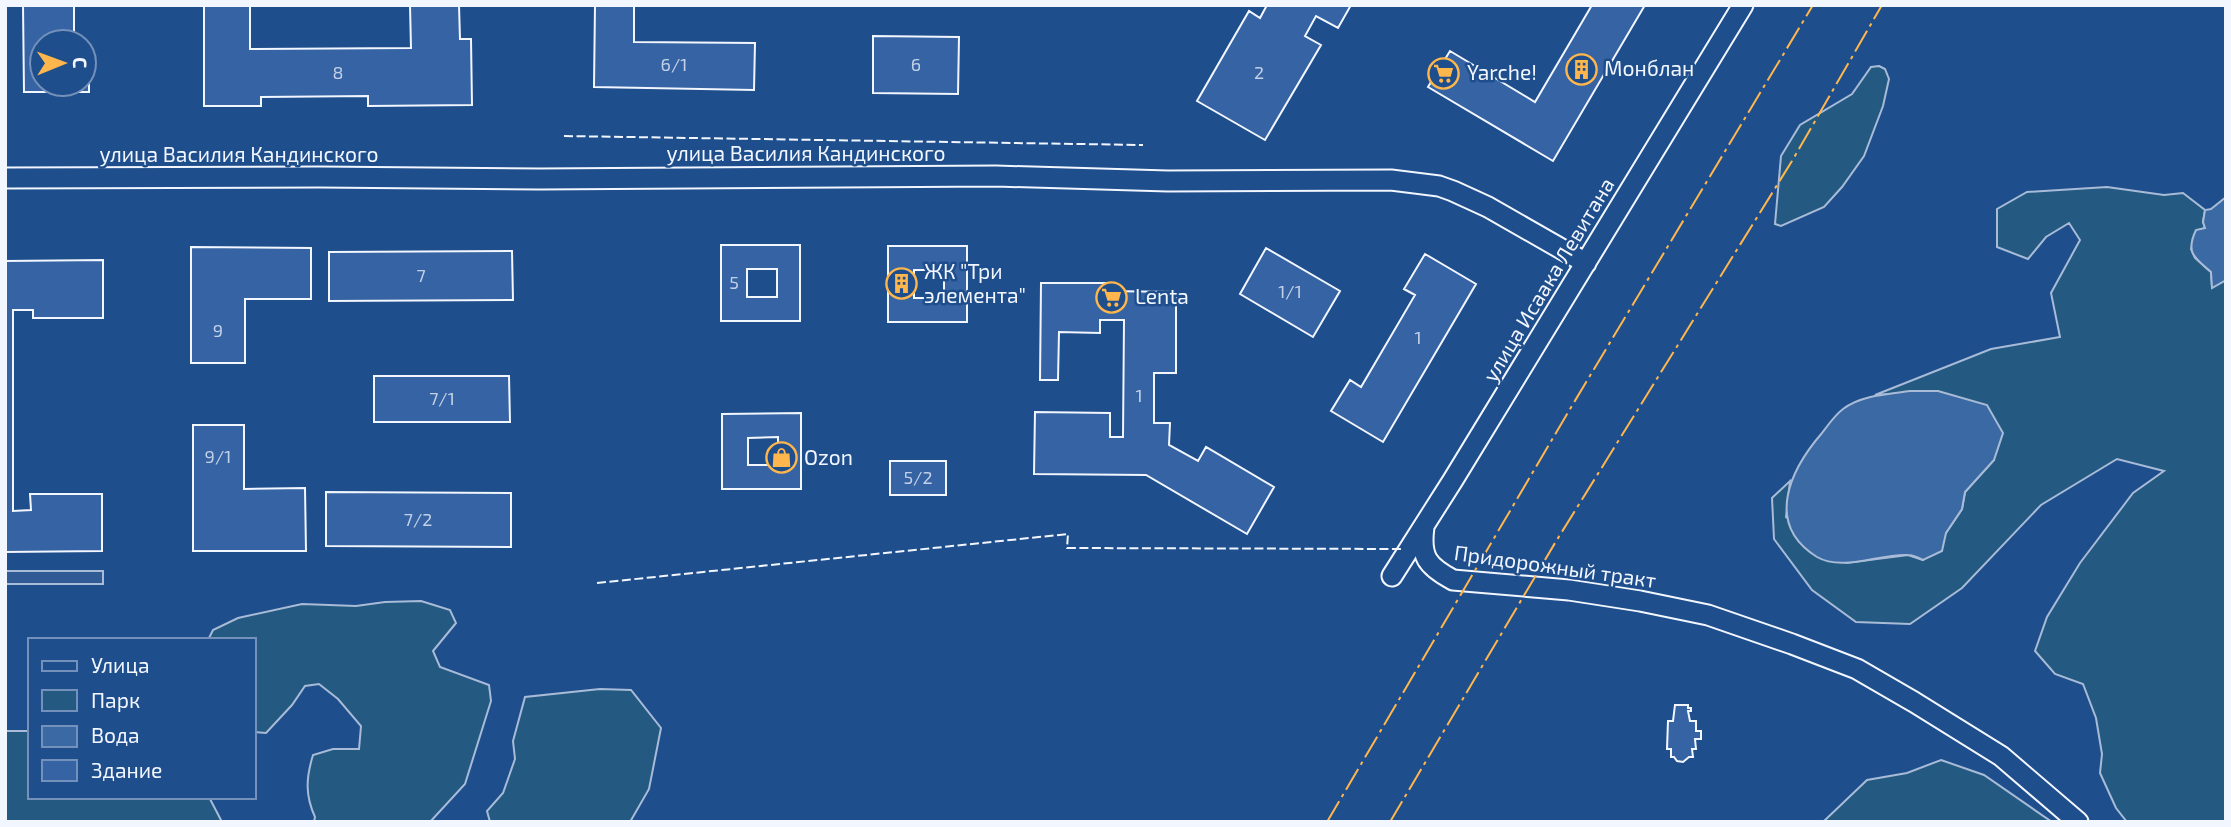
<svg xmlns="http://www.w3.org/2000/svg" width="2231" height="827" viewBox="0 0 2231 827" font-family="'Exo 2',sans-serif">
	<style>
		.green { fill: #245a82; stroke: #a8bbd7; stroke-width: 2 }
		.parking { fill: #305b95; stroke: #a8bbd7; stroke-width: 2 }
		.water { fill: #3b69a3; stroke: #a8bbd7; stroke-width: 2 }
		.building { fill: #3563a3; stroke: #f2f6ff; stroke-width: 2; fill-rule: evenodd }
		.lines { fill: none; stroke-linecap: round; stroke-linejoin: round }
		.minor-casing { stroke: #f2f6ff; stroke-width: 23 }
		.minor { stroke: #1f4e8c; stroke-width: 19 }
		.fence { stroke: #f2f6ff; stroke-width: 2; stroke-dasharray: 9 3.5; stroke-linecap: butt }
		.power { stroke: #ffb74d; stroke-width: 2; stroke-dasharray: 24 5 3.5 5; stroke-linecap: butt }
		.labels { text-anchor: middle; stroke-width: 5; stroke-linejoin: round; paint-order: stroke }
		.number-label { font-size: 18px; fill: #c3d1e8 }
		.poi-label { font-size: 21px; fill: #f2f6ff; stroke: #1f4e8c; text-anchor: start }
		.street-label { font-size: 21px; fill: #f2f6ff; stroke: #1f4e8c }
	</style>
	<rect width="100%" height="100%" fill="#1f4e8c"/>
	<path class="green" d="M1879,66L1885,69L1889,79L1883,106L1864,156L1842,187L1824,207L1781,226L1775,224L1781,156L1800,125L1852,94L1871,67Z
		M2107,187L2164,195L2183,193L2205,210L2203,222L2205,228L2196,231L2191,249L2195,258L2211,272L2212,287L2226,280V822H2127L2116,808L2100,773L2102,754L2096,718L2083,684L2055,674L2035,651L2047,617L2080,563L2133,493L2164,471L2117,459L2041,505L1962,588L1910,624L1856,622L1812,590L1774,539L1772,498L1790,481L1786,517L1846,563L1908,555L1923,560L1946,533L1962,509L1965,492L1994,460L1938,391L1875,395L1991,349L2060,337L2051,293L2080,240L2069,223L2046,237L2028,259L1997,247V209L2027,192Z
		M421,601L450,610L456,623L433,651L440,667L489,685L491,701L465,784L430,822H314L315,817C305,795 306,778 313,755L333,749H359L361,726L338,699L319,684L305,686L292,705L266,733L254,732V640H208L213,630L238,618L302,604L356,606L385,602Z
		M600,689L631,690L661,728L649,789L630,822H490L487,811L503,793L515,759L513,741L525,697Z
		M5,731H30V797H209L222,822H5Z
		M1941,760L1984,775L2052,822H1823L1867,780L1907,773Z"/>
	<path class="parking" d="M5,571H103V584H5Z"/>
	<path class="water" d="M2226,197V280L2212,288L2211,272C2195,258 2185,253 2196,230L2205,228L2203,222L2205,210L2211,209Z
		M1910,391H1938L1987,405L2003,433L1994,460L1965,492L1962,509L1946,533L1942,551L1923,560C1919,558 1913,555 1908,555C1881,553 1843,572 1817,557C1764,524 1790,470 1822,433C1828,425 1835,415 1843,409C1861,395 1889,394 1910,391Z"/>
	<path class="building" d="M23,5H74V42H42V84H84V46H89V92H24Z
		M204,5H250V49L411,48L410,5H459L460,39H471L472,105L368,106V96L261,97V106H204Z
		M595,5H634V42L755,43L754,90L594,87Z
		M1267,5H1351L1338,28L1316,16L1305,36L1321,45L1265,140L1197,101L1249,11L1260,18Z
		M1592,5H1645L1553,161L1428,87L1450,51L1535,102Z
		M873,36L959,37L958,94L873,93Z
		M721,245H800V321H721ZM747,269H777V297H747Z
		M888,246H967V322H888ZM914,270H944V298H914Z
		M191,247L311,248V299H245V363H191Z
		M1266,248L1340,291L1313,337L1240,294Z
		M512,251L513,300L329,301V252Z
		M1425,254L1476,284L1383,442L1331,411L1350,380L1361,387L1415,295L1404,289Z
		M103,260V318H33V310H13V511L31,510L30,494H102V551L5,552V261Z
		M1041,283H1107V291L1176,292V373H1154V423H1170L1169,445L1198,461L1206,447L1274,487L1247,534L1146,475L1034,474L1035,412L1110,413V437H1123L1124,320H1100V333L1059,332L1058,380H1040Z
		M374,376H509L510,422H374Z
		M801,413V489H722V414ZM778,437V465H748V438Z
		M193,425H244V489L305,488L306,551H193Z
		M890,461H946V495H890Z
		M326,492L511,493V547L326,546Z
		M1675,705H1688V708H1691V711H1688L1690,721H1696V731H1701V739H1695L1696,749H1692L1693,757H1689L1683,762L1677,761L1674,757H1671V749H1667L1668,721H1673Z"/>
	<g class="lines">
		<defs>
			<path id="minor" d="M5,178L319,177L539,179L996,176L1168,181L1391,180L1439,186L1453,191L1488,207L1586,263
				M1424,527C1420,557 1427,566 1453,580L1569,590L1640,601L1708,615L1792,644L1857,669L1914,702L2001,756L2078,822
				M1392,576L1453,480L1743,5"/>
		</defs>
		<use href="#minor" class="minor-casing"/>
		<use href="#minor" class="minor"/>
		<path class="fence" d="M564,136L1143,145
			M597,583L1068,534L1067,548L1404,549"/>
		<path class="power" d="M1327,822L1570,409L1813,5
			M1390,822L1555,543L1792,161L1882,5"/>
	</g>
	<defs>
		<symbol id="building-ring" viewBox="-11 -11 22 22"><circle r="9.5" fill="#1f4e8c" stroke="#ffb74d" stroke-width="1.5"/><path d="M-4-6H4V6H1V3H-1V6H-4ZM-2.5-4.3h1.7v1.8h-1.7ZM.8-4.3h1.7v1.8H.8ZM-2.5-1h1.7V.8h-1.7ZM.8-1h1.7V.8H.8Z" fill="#ffb74d"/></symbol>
		<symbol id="supermarket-ring" viewBox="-11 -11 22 22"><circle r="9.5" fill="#1f4e8c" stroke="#ffb74d" stroke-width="1.5"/><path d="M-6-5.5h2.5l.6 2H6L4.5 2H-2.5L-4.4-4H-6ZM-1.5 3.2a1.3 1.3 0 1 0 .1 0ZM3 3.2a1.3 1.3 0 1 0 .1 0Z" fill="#ffb74d"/></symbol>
		<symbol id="shop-ring" viewBox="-11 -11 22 22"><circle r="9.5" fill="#1f4e8c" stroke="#ffb74d" stroke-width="1.5"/><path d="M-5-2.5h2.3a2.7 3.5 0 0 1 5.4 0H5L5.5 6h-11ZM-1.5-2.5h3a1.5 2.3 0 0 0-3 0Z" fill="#ffb74d"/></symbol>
	</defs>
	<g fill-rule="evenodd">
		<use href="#building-ring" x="1564" y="52" width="35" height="35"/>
		<use href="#supermarket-ring" x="1426" y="56" width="35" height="35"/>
		<use href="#building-ring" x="884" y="266" width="35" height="35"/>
		<use href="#supermarket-ring" x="1094" y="280" width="35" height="35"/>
		<use href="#shop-ring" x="764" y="440" width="35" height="35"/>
	</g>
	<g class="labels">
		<g class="number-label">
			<text x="674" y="71">6/1</text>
			<text x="916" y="71">6</text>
			<text x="338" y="79">8</text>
			<text x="1259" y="79">2</text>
			<text x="421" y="282">7</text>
			<text x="734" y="289">5</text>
			<text x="1290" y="298">1/1</text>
			<text x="218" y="337">9</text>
			<text x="1418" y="344">1</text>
			<text x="1139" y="402">1</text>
			<text x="442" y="405">7/1</text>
			<text x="218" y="463">9/1</text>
			<text x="918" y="484">5/2</text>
			<text x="418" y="526">7/2</text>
		</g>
		<g class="poi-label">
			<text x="1604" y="76">Монблан</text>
			<text x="1467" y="80">Yarche!</text>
			<text x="924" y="279">ЖК "Три<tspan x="924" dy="24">элемента"</tspan></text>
			<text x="1135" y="304">Lenta</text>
			<text x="804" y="465">Ozon</text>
		</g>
		<g class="street-label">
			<text x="806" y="161">улица Василия Кандинского</text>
			<text x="239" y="162">улица Василия Кандинского</text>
			<text transform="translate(1549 280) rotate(-59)" y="7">улица Исаака Левитана</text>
			<text transform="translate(1555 567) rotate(8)" y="7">Придорожный тракт</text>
		</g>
	</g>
	<rect width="2231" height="827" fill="none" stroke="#f2f6ff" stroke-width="14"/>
	<rect x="28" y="638" width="228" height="161" fill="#1f4e8c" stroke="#7391ba" stroke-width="2"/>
	<rect x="42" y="661" width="35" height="10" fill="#1f4e8c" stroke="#7391ba" stroke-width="2"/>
	<text x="91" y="673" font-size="21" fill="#f2f6ff">Улица</text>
	<rect x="42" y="690" width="35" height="21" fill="#245a82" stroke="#7391ba" stroke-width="2"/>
	<text x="91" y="708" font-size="21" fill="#f2f6ff">Парк</text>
	<rect x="42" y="726" width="35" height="21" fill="#3b69a3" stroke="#7391ba" stroke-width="2"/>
	<text x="91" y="743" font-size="21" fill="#f2f6ff">Вода</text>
	<rect x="42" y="760" width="35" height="21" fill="#3563a3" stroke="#7391ba" stroke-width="2"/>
	<text x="91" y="778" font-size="21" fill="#f2f6ff">Здание</text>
	<g transform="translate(63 63) rotate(89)"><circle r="33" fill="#1f4e8c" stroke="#7391ba" stroke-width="2"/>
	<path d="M0-5L12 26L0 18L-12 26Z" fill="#ffb74d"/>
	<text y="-10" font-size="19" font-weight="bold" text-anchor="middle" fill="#f2f6ff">С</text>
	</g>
</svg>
